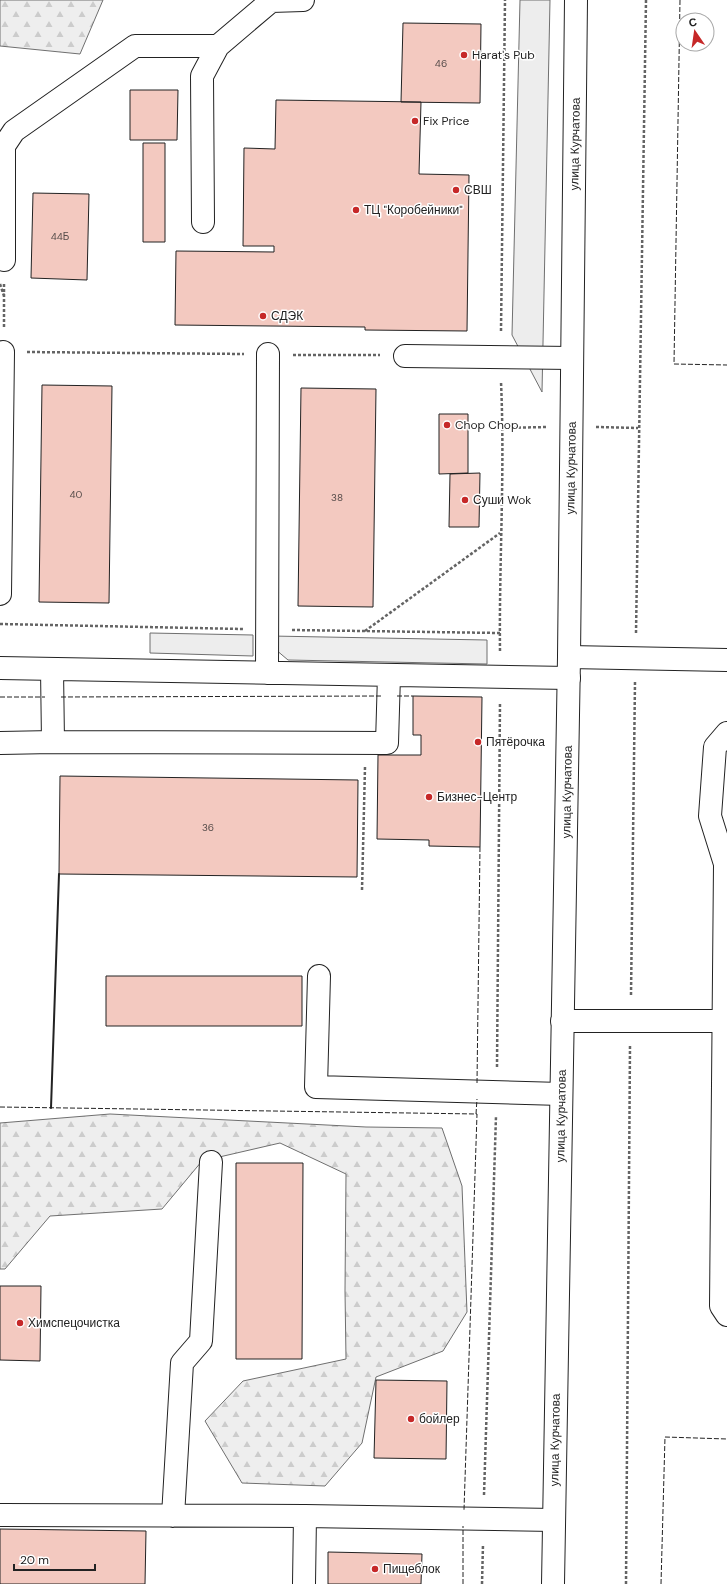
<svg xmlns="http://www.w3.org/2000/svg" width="727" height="1584" viewBox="0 0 727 1584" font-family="'DM Sans',sans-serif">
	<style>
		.grass { fill: #eee; stroke: #6f6f6f }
		.forest { fill: url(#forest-firs); stroke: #6f6f6f }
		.parking { fill: #ededed; stroke: #6f6f6f }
		.building { fill: #f3c9c0; stroke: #222 }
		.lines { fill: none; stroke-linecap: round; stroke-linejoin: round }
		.minor-casing { stroke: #222; stroke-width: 24 }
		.major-casing { stroke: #222; stroke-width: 24 }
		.path { stroke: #646464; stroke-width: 2.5; stroke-dasharray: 3 2; stroke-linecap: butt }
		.minor { stroke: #fff; stroke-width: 22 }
		.major { stroke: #fff; stroke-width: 22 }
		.fence { stroke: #222; stroke-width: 1; stroke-dasharray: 5 2; stroke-linecap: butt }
		.wall { stroke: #222; stroke-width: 2 }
		.poi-dot { fill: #c62828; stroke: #fff; stroke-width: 1.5 }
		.labels { text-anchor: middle; stroke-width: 3; stroke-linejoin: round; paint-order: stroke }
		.number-label { font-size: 10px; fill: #564c4a }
		.poi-label { font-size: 12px; fill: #222; stroke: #fff; text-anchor: start }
		.street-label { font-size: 12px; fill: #222; stroke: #fff }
	</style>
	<defs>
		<pattern id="forest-firs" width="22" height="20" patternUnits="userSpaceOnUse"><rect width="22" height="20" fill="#eee"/><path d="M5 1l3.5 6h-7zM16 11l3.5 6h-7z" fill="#ccc"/></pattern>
	</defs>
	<rect width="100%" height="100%" fill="#fff"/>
	<path class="grass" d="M271,636L487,640V664L288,660L275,649Z"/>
	<path class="forest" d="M0,0H103L80,54L0,46Z
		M110,1114L366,1127L442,1128L462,1186L467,1312L443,1351L376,1377L362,1443L325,1486L242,1483L205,1421L243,1381L346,1359L345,1291L346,1174L280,1143L202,1161L162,1209L50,1216L5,1269H0V1123Z"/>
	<path class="parking" d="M520,0H550L542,392L512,335Z
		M150,633L253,635V656L150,653Z"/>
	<path class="building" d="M403,23L481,24L480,103L401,102Z
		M130,90H178L177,140H130Z
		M276,100L421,102L419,174L469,175L467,331L365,330V327L175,325L176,251L274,252V246H243L244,148L275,149Z
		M143,143H165V242H143Z
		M33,193L89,194L87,280L31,278Z
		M42,385L112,386L109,603L39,602Z
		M301,388L376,389L373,607L298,606Z
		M439,414H468V473L439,474Z
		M480,473L479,527H449L450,474Z
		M413,696L482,697L480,847L429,846V840L377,839L378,755H421V735H413Z
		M60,776L358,780L357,877L59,874Z
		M106,976H302V1026H106Z
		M236,1163H303L302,1359H236Z
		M0,1286H41L40,1361L0,1360Z
		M376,1380L447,1381L446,1459L374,1458Z
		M0,1529L146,1531L145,1584H0Z
		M328,1552L422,1554L421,1584H328Z"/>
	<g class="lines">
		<defs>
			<path id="minor" d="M203,222L202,76L218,46L271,1L303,0
				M4,260V146L14,131L135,46H218
				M405,356L572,358
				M0,594L3,352
				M569,657L727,660
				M0,668L569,678
				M267,673L268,354
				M727,733L715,747L710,816L725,864L721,1306L727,1315
				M53,742L387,743L389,675
				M0,743L53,742L52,669
				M319,976L316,1087L561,1094
				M562,1021H727
				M0,1515L305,1516L304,1584
				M173,1516L182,1363L201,1341L211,1162
				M305,1516L554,1520"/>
			<path id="major" d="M553,1584L569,657L576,0"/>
		</defs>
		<use href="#minor" class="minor-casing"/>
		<use href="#major" class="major-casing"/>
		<path class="path" d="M0,284L4,296
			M4,327V284
			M501,331L505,0
			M27,352L244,354
			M293,355H380
			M596,427L638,428
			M503,428L547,427
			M0,624L243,629
			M292,630L500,633
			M365,631L500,533
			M636,633L646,0
			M500,651C499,562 505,472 501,382
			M362,890L365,767
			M631,995L635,682
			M497,1067L500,702
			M484,1495L496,1116
			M482,1584L483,1544
			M626,1584L630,1046"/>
		<use href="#minor" class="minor"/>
		<use href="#major" class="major"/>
		<path class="fence" d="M680,0L674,364L727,365
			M397,696H413
			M0,697H45
			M61,697L381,696
			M477,1083L480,847
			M0,1107L477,1114L464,1510
			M476,1114L477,1099
			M463,1584V1526
			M661,1584L665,1437L727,1439"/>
		<path class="wall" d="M51,1108L59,874"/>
	</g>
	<g class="poi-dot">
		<circle cx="464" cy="55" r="4"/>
		<circle cx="415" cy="121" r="4"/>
		<circle cx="456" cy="190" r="4"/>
		<circle cx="356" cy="210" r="4"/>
		<circle cx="263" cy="316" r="4"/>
		<circle cx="447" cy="425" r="4"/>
		<circle cx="465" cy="500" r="4"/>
		<circle cx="478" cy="742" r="4"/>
		<circle cx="429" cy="797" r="4"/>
		<circle cx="20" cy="1323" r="4"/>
		<circle cx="411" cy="1419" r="4"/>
		<circle cx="375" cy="1569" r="4"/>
	</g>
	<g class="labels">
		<g class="number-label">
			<text x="441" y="67">46</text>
			<text x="60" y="240">44Б</text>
			<text x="76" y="498">40</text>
			<text x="337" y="501">38</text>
			<text x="208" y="831">36</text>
		</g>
		<g class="poi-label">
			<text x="472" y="59">Harat's Pub</text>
			<text x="423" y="125">Fix Price</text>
			<text x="464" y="194">СВШ</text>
			<text x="364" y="214">ТЦ "Коробейники"</text>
			<text x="271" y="320">СДЭК</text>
			<text x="455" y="429">Chop Chop</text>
			<text x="473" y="504">Суши Wok</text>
			<text x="486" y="746">Пятёрочка</text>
			<text x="437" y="801">Бизнес-Центр</text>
			<text x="28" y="1327">Химспецочистка</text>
			<text x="419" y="1423">бойлер</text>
			<text x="383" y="1573">Пищеблок</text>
		</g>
		<g class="street-label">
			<text transform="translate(575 144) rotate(-89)" y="4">улица Курчатова</text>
			<text transform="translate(571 468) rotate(-89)" y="4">улица Курчатова</text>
			<text transform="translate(567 792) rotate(-89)" y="4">улица Курчатова</text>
			<text transform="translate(561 1116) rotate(-89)" y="4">улица Курчатова</text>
			<text transform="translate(555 1440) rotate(-89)" y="4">улица Курчатова</text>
		</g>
	</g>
	<g transform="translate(695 32) rotate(347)"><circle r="19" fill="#ffffff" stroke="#a7a7a7"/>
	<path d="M0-3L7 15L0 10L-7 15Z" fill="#c62828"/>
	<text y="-6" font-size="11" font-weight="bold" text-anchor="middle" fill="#222222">С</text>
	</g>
	<path d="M14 1564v6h81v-6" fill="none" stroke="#222222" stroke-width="2"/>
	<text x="20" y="1564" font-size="12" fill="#222222" stroke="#ffffff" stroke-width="3" paint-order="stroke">20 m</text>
</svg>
